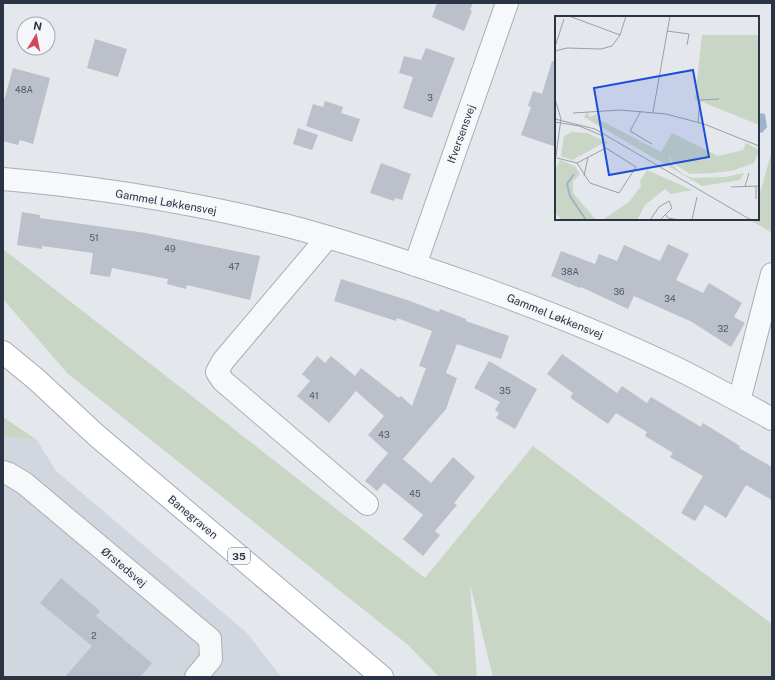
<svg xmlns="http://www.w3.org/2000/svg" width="775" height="680" viewBox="0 0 775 680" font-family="'Public Sans',sans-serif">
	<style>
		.built { fill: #d2d6de }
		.green { fill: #c9d6c5 }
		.water { fill: #9fb4cc }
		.building { fill: #bbc0ca }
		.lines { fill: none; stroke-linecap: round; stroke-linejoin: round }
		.minor-casing { stroke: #a9aeb7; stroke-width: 24 }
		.major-casing { stroke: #a3abb8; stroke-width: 24 }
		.minor { stroke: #f7f8fa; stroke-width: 22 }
		.major { stroke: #fff; stroke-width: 22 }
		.labels { text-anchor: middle; stroke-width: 3; stroke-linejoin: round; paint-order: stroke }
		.number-label { font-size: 9px; fill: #4f5766 }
		.shield { fill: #f4f6f9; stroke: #676e7b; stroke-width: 1 }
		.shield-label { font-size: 10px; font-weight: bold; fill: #2b3445 }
		.street-label { font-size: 11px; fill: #2b3445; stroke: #f4f6f9 }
		.inset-river { fill: none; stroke: #9fb4cc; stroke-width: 2 }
		.inset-road { fill: none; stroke: #9a9fa9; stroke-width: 1 }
		.view { fill: #1d4ed8; fill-opacity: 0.15; stroke: #1d4ed8; stroke-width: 2 }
		.inset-edge { fill: none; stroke: #2b3445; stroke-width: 2 }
	</style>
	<rect width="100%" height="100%" fill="#e4e7ec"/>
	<path class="built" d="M3,437L37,440L56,471L247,633L281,677H3Z"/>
	<path class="green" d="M772,150V233L752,221L758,219V200Z
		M3,249L425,578L533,446L772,624V677H493L470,584L477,677H439L408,645L67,373L3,299Z
		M3,417L37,440L3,437Z"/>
	<path class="water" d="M758,113L765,114L767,127L762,133L758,132Z"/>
	<path class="building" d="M437,3H473L470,10L472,11L464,31L432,17Z
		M95,39L127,49L118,77L87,68Z
		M426,48L455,58L432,118L403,108L413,77L399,73L404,56L421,60Z
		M552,61L556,62V147L521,135L531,107L528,106L533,91L542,94Z
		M13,68L50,78L33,144L20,140L18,145L3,141V104Z
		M325,101L343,107L341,113L360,119L352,142L306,126L313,104L323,107Z
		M298,128L318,135L312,150L293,144Z
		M381,163L411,174L402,200L395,198L394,201L370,193Z
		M22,212L40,215V218L146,233L260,256L250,300L187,285L186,289L167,284L168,279L112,268L110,277L90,274L93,253L42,246V249L17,245Z
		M668,244L689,254L676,280L703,293L709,283L742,303L734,317L745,323L731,347L692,322L634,296L628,309L581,287L580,288L551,276L561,251L595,264L599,254L617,261L624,245L660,261Z
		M341,279L410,301L439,312L440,309L466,319V321L509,336L501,359L457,344L446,373L457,378L446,409L403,459L431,483L453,457L475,477L454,503L457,505L435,531L440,535L423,556L403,539L423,515L384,483L377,491L365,481L388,453L368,435L384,416L356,391L329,423L297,396L310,381L302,374L317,356L325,363L331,356L355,376L361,368L389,390L399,398L401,396L412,406L426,368L419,366L432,331L397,318L396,321L334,301Z
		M562,354L617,393L622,386L647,403L651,397L701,427L703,423L740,446L739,448L772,467V500L746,485L726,518L705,505L695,521L681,513L703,476L670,457L673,453L645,436L647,432L616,413L608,424L576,402L570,397L573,393L547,374Z
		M489,361L537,389L515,429L496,418L499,413L495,410L500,402L474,388Z
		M61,578L100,611L96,616L152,663L140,677H65L92,646L40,603Z"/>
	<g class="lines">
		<defs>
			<path id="minor" d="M3,179C99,187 195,203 288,226C350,242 411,263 471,284C541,309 611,337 678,369C710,385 741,402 772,419
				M327,238L223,361L217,372L223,381L367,504
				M415,265L507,3
				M739,401L772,274
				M3,472L9,474L24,483L210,639L211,659L196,677"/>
			<path id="major" d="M3,352L37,380L96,435L382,677"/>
		</defs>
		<use href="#minor" class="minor-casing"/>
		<use href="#major" class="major-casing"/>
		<use href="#minor" class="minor"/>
		<use href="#major" class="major"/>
	</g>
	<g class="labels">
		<g class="number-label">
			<text x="24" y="93">48A</text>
			<text x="430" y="101">3</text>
			<text x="94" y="241">51</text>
			<text x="170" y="252">49</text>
			<text x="234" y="270">47</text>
			<text x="570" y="275">38A</text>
			<text x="619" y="295">36</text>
			<text x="670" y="302">34</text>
			<text x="723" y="332">32</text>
			<text x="505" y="394">35</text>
			<text x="314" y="399">41</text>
			<text x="384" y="438">43</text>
			<text x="415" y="497">45</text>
			<text x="94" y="639">2</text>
		</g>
		<rect class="shield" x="228" y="548" width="22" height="16" rx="3"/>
		<g class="shield-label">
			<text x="239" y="560">35</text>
		</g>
		<g class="street-label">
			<text transform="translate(461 134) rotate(-70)" y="4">Ifversensvej</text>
			<text transform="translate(166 202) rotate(10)" y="4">Gammel Løkkensvej</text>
			<text transform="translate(555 316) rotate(22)" y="4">Gammel Løkkensvej</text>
			<text transform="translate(193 517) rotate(40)" y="4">Banegraven</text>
			<text transform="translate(124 567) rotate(40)" y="4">Ørstedsvej</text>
		</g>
	</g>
	<g transform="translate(555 16)">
		<rect width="204" height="204" fill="#e4e7ec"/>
		<path d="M147,19H204V109L140,83ZM32,96L35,101L41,98L43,103L106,136L117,117L163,140L188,134L191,127L204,134L199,147L176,155L157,157L135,158L118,147L113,139L116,148L129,159L138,162L170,161L189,157L185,164L147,170L29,101ZM17,116L32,117L54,127L47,128L17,144L6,140L9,120ZM5,144L20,150L25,158L18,165V177L41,204H7L0,197V154ZM92,154L137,174L116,178L110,173L90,189L82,204H47L74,186L86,170L85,165Z" fill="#c9d6c5"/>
		<path class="inset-river" d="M19,158L12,168L15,180L31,204"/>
		<path class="inset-road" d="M14,0L65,19M112,15L134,18L132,29M0,31L9,3M0,35L12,32L46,33L57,30L65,19L71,0M0,83L6,103L0,147M86,95L75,115L97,128M98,96L115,0M18,97L65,94L111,98L149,108L204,130M0,103L40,113L196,204M0,106L24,110L46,119M143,107L145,84L164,83M2,142L22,147L51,132L81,151L64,177L35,167L22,147M29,160L33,141M190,170L194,157M201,170V183M176,171L204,170M110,198L113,202L125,204M95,204L104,191L114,185L117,192L105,204M137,204L142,181"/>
		<path class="view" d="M138,54L154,141L54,159L39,72Z"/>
		<rect width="204" height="204" class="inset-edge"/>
	</g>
	<rect width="775" height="680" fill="none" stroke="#2b3445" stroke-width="8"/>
	<g transform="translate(36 36) rotate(10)"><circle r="19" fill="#f4f6f9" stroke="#a4a8b1"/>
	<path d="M0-3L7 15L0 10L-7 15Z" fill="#d1495b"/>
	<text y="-6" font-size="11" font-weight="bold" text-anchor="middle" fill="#2b3445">N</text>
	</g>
</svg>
